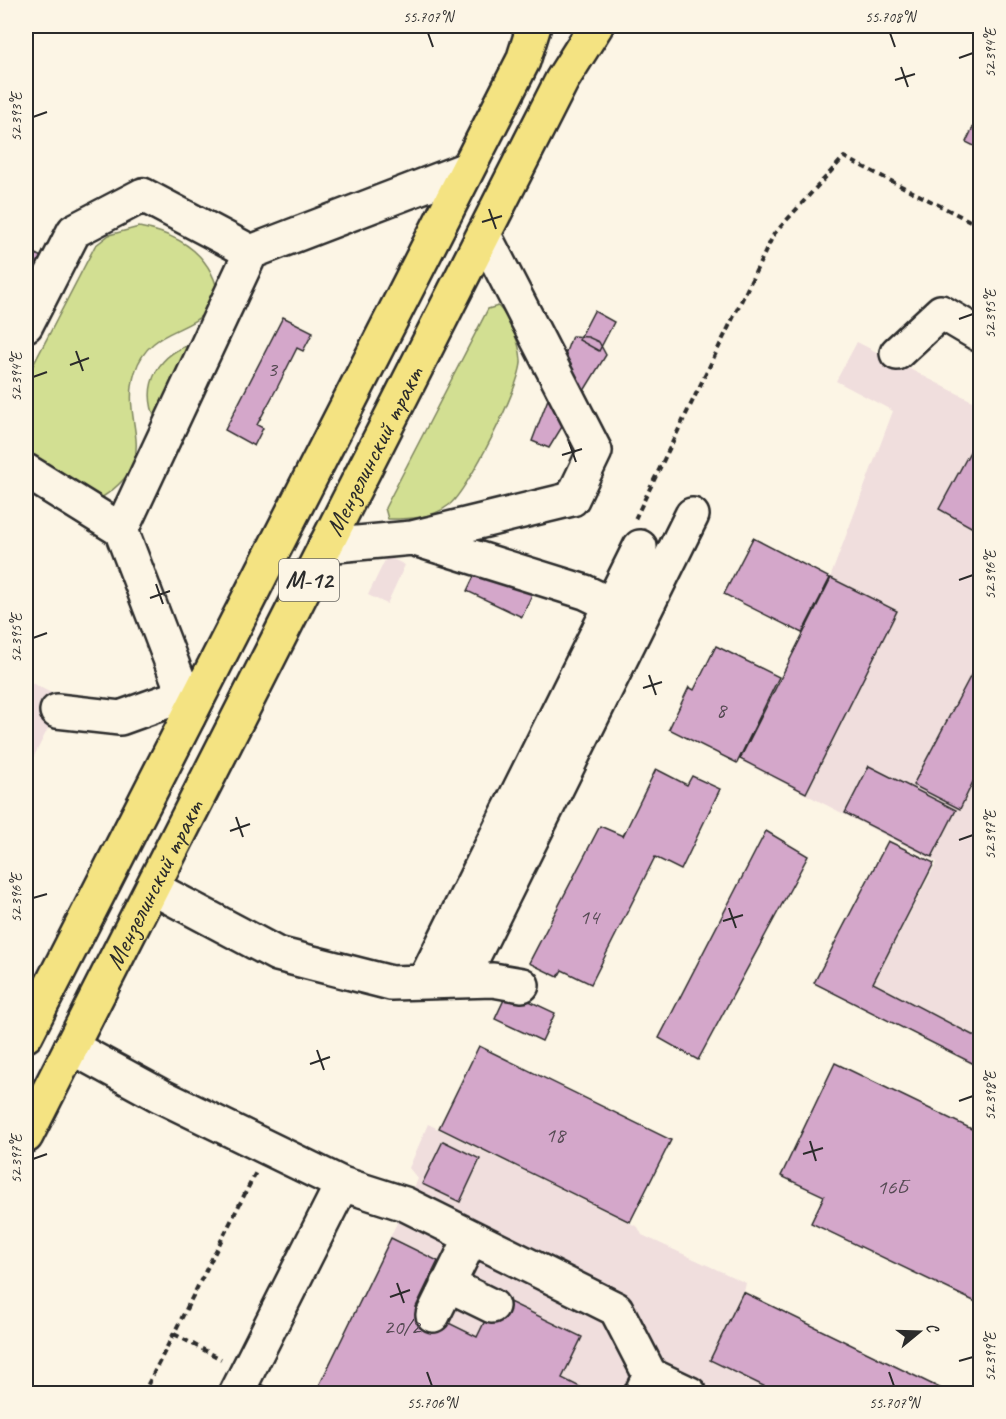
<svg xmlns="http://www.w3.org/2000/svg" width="1006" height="1419" viewBox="0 0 1006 1419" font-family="Caveat,sans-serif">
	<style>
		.built { fill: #f0dedd }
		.green { fill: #d2df92; stroke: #7e855e; stroke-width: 1.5 }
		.building { fill: #d4a7ca; stroke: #2b2b2b; stroke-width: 1.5 }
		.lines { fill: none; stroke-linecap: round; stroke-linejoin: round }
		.minor-casing { stroke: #2b2b2b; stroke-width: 38 }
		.major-casing { stroke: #2b2b2b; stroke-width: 38 }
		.path { stroke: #2b2b2b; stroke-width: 4; stroke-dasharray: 6 4.5; stroke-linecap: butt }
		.minor { stroke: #fcf5e5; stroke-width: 33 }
		.major { stroke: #f4e382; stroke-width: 33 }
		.ticks { fill: none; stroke: #2b2b2b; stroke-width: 2 }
		.labels { text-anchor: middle; stroke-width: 4.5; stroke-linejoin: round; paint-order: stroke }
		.number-label { font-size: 22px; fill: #554a53 }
		.shield { fill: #fcf5e5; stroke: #6a6863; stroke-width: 1.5 }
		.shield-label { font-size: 24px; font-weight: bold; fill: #2b2b2b }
		.street-label { font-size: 26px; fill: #2b2b2b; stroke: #fcf5e5 }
		.neatline { fill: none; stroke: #2b2b2b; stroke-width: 2 }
		.ticks-label { font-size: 15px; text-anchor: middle; fill: #2b2b2b }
	</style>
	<rect width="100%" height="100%" fill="#fcf5e5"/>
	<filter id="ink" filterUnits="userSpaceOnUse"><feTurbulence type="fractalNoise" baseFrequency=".0167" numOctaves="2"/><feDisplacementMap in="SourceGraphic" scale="12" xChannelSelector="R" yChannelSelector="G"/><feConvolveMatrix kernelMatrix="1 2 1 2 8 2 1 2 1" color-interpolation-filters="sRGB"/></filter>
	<g filter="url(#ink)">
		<path class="built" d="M857,342L980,405V1039L873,983L937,862L739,760L830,578L893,411L836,381Z
			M387,556L405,565L387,604L368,595Z
			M26,680L63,699L26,772Z
			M428,1124L638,1227L642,1235L746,1283L744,1292L952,1393L315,1394L418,1179L409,1168Z"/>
		<path class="green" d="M139,227C177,234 209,252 218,292C215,297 213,304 210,308C187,335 149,328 135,372C119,425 165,457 101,498L26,463V379L95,246L109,235Z
			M498,306C509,317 520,343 521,360C523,382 467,492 449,505C431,519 409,519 388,519L385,508L488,309Z
			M196,343L156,421C140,384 159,352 196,343Z"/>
		<path class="building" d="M980,113V149L966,142Z
			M26,249L68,271L26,294Z
			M594,311L614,322L599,351L579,340Z
			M283,317L313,332L303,351L297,348L278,386L257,425L263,428L254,446L225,430Z
			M572,336L588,337L599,342L606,355L549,448L532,441Z
			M978,437L980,439V532L939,509Z
			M753,538L830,578L802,633L724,594Z
			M476,572L537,583L522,617L467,591Z
			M831,578L897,611L806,793L740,759Z
			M716,646L779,677L737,763L669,729L689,687L694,690Z
			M980,658V767L960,809L913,785Z
			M869,766L956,810L932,857L845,813Z
			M656,769L687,785L692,776L720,789L681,870L655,857L591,984L562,970L558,977L529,963L600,826L623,836Z
			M766,831L808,856L698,1060L659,1038Z
			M888,841L934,863L873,983L980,1039V1067L814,983Z
			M508,991L555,1013L542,1041L495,1019Z
			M479,1046L671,1140L630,1222L439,1128Z
			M835,1063L980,1133V1304L811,1223L824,1196L781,1176Z
			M443,1141L480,1159L460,1202L422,1184Z
			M391,1238L438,1261L416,1307L477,1337L497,1296L582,1337L562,1378L582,1388L579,1394H315Z
			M743,1292L952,1394H780L710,1360Z
			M260,1384L280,1394H255Z"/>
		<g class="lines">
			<defs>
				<path id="minor" d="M26,325L74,231L143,195L251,252L467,169
					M897,353L941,312L980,335
					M26,471L121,530L184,695L188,717
					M121,530L251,252
					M412,538L585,592L630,614
					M325,546L412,538L572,499L595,451L484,235
					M57,711L120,718L184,695L202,685
					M153,888L277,954L391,983L493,980L522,985
					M461,981L692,515
					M424,982L640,547
					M71,1047L161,1096L342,1184L236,1394
					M342,1184L405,1204L616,1309L650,1375L641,1394
					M447,1284L492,1306
					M433,1315L471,1238
					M650,1375L690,1394"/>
				<g id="major">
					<path d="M26,1035L523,61L534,26"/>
					<path id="s1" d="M26,1136L562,80L596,26"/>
				</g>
			</defs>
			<use href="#minor" class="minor-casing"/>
			<use href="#major" class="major-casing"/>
			<path class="path" d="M635,519L774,234L844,157L980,226
				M174,1334L221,1359
				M143,1394L256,1172"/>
			<use href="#minor" class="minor"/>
			<use href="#major" class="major"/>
		</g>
	</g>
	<path class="ticks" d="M428,33L433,47M890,33L895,47M959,58L973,53M901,67L908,87M895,80L915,74M33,117L47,112M489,209L496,229M482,222L502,216M959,319L973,314M76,351L83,371M70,365L89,358M33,377L47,372M569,442L576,462M562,455L582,449M959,580L973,575M156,584L163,604M150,598L170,591M33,638L47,633M649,675L656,695M643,688L662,682M236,817L243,837M230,831L250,824M959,840L973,835M33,898L47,894M729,908L736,928M723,921L743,915M317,1050L324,1070M310,1064L330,1057M959,1101L973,1096M810,1141L816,1161M803,1154L823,1148M33,1159L47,1154M397,1283L404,1303M390,1297L410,1290M959,1361L973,1357M427,1372L432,1386M889,1372L894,1386"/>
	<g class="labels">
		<g class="number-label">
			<text x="272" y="376">3</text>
			<text x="721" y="717">8</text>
			<text x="589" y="924">14</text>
			<text x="555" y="1142">18</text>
			<text x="892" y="1194">16Б</text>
			<text x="402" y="1334">20/2</text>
		</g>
		<rect class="shield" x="279" y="559" width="60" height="42" rx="4.5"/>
		<g class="shield-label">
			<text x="309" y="588">М-12</text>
		</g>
		<g class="street-label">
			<text dy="9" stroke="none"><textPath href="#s1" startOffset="768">Мензелинский тракт</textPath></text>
			<text dy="9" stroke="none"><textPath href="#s1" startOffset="282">Мензелинский тракт</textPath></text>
		</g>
	</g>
	<rect width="1006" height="1419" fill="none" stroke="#fcf5e5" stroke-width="66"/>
	<g transform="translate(919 1332) rotate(71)" stroke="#fcf5e5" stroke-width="4.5" paint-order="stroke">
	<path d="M0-4.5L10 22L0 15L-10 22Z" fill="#2b2b2b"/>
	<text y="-9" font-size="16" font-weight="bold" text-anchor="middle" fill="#2b2b2b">С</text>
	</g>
	<rect x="33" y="33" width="940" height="1353" class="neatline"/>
	<g class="ticks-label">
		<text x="428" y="22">55.707°N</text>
		<text x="890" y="22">55.708°N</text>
		<text transform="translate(990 53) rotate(-90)" y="5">52.394°E</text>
		<text transform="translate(16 117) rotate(-90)" y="5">52.393°E</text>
		<text transform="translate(990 314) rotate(-90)" y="5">52.395°E</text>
		<text transform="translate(16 377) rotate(-90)" y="5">52.394°E</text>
		<text transform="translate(990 575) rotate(-90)" y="5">52.396°E</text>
		<text transform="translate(16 638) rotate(-90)" y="5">52.395°E</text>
		<text transform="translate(990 835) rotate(-90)" y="5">52.397°E</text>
		<text transform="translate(16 898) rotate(-90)" y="5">52.396°E</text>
		<text transform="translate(990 1096) rotate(-90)" y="5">52.398°E</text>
		<text transform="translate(16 1159) rotate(-90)" y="5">52.397°E</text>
		<text transform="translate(990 1357) rotate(-90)" y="5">52.399°E</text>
		<text x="432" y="1408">55.706°N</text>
		<text x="894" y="1408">55.707°N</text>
	</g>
</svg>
